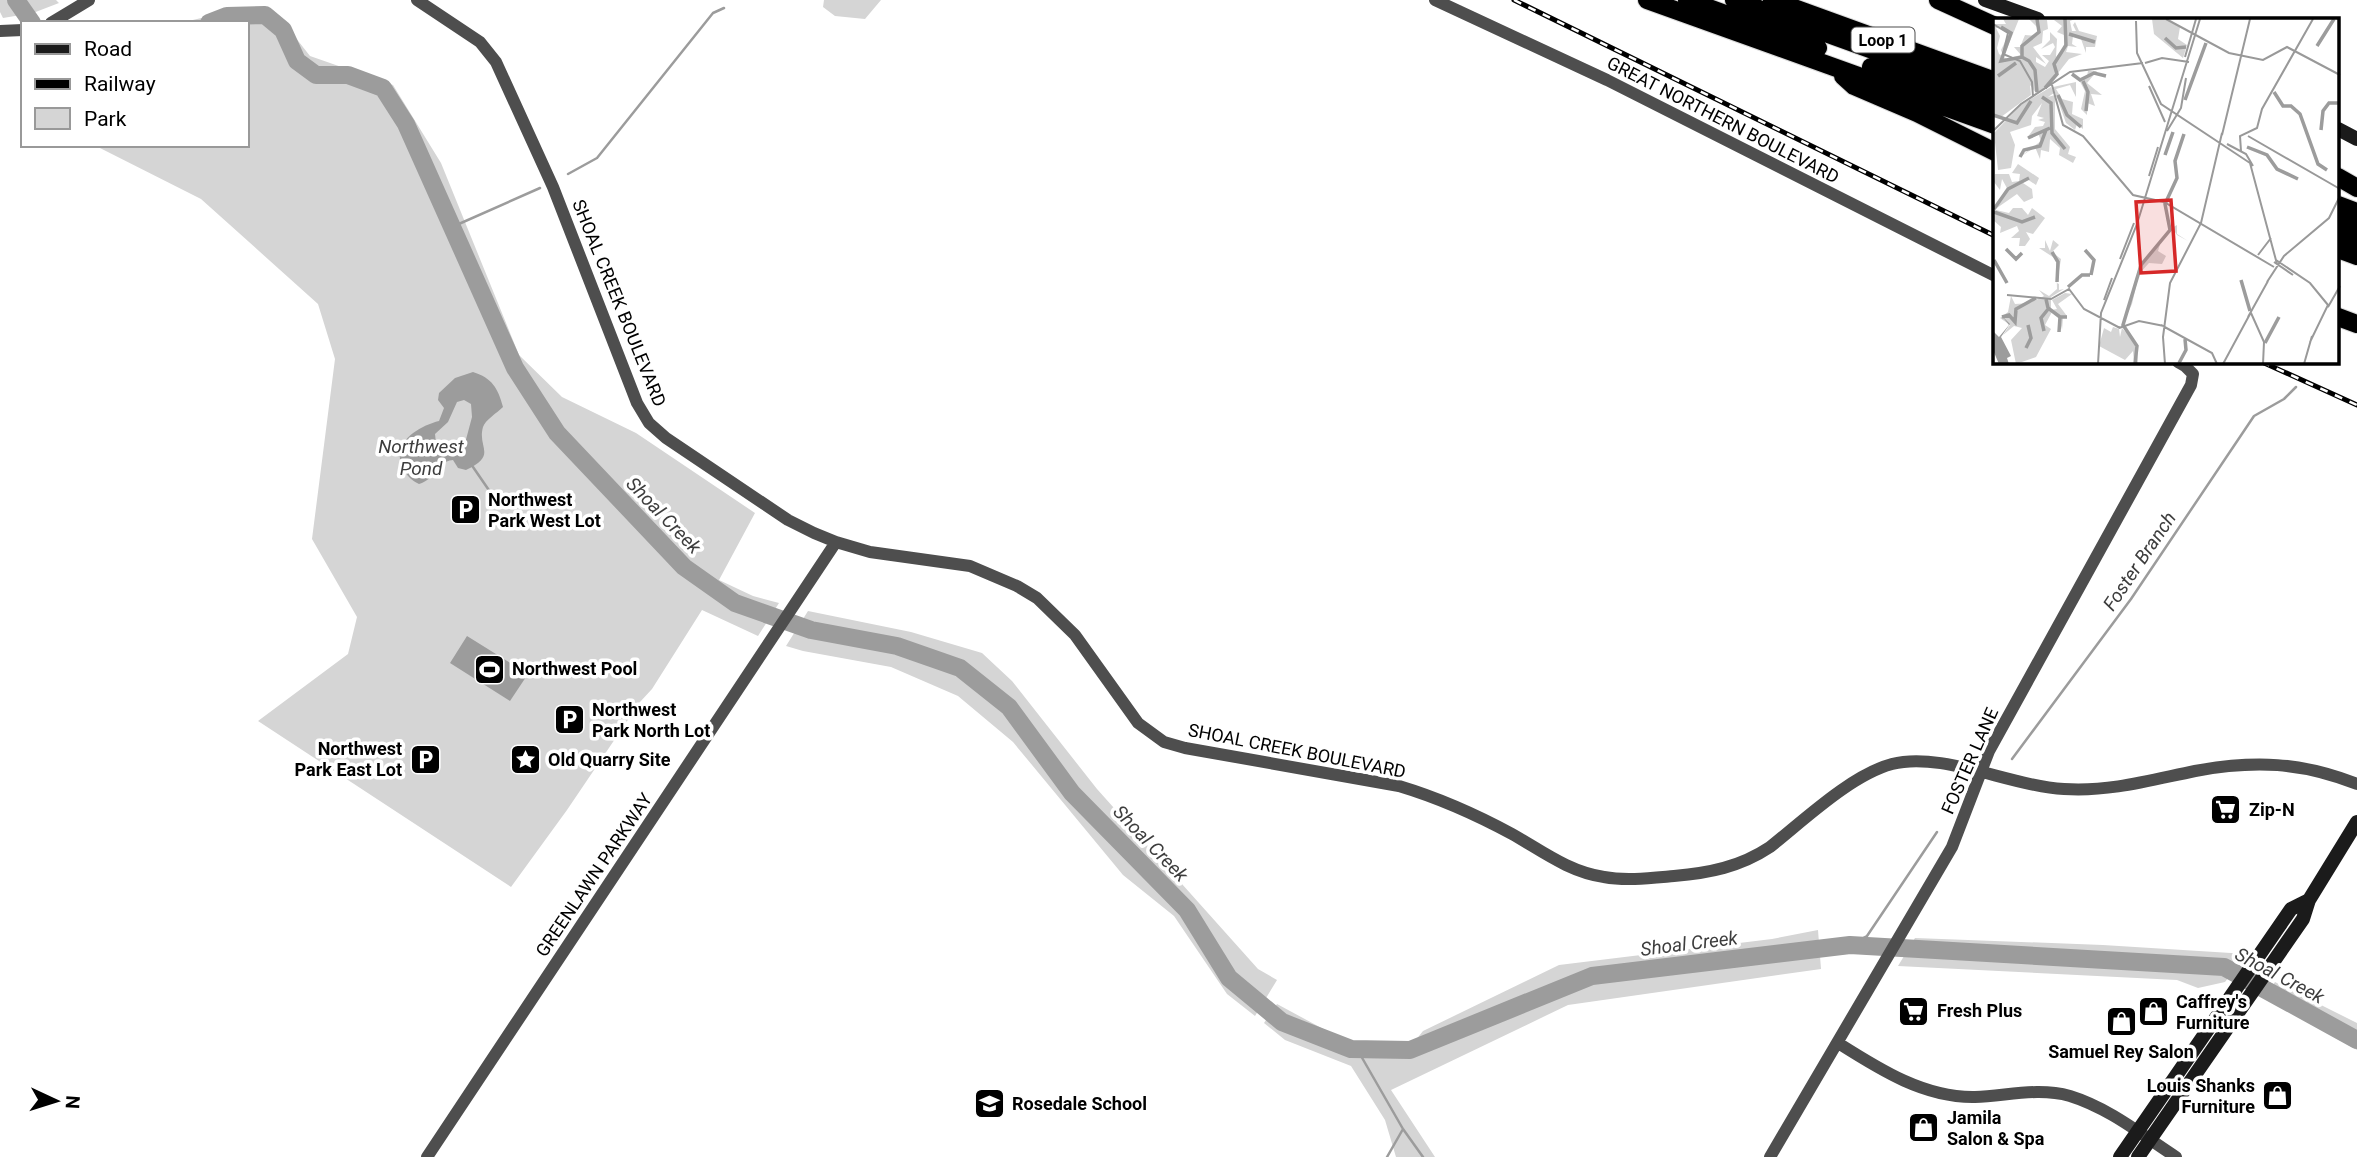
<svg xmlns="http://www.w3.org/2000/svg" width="2357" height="1157" viewBox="0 0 2357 1157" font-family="Roboto,sans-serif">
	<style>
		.green { fill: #d5d5d5 }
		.water { fill: #9c9c9c; fill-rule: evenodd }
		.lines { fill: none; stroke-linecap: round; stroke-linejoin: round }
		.stream { stroke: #9c9c9c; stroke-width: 2.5 }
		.river { stroke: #9c9c9c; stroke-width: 18 }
		.motorway-casing { stroke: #dbdbdb; stroke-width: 20 }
		.tertiary { stroke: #4e4e4e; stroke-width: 12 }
		.secondary { stroke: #1b1b1b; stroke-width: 14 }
		.motorway { stroke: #000; stroke-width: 18 }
		.rail-casing { stroke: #000; stroke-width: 5 }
		.rail { stroke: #fff; stroke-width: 2.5; stroke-dasharray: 8; stroke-linecap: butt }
		.labels { text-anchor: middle; stroke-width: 7; stroke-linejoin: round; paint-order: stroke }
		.shield { fill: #fff; stroke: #4c4c4c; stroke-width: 2 }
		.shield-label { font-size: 16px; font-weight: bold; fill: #000 }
		.street-label { font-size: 18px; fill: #000; stroke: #fff }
		.poi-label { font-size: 18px; font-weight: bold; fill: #000; stroke: #fff; text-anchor: start }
		.water-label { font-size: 19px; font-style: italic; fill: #3d3d3d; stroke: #fff }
		.inset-river { fill: none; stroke: #9c9c9c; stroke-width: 3.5 }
		.inset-road { fill: none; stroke: #999; stroke-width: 2 }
		.view { fill: #d62828; fill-opacity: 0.15; stroke: #d62828; stroke-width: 3.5 }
		.inset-edge { fill: none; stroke: #000; stroke-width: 3.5 }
	</style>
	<rect width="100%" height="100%" fill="#fff"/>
	<path class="green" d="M0,0H56L59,3L33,13L3,18L0,12Z
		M824,0H881L865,19L835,16L823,7Z
		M231,11L277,14L310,56L393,85L441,163L519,355L562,397L636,433L755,513L719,580L753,596L779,603L758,636L702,610L652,689L640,702L567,810L511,887L258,721L348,654L357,617L312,539L335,359L318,304L201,199L94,145H247V23H180Z
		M808,611L911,632L982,653L1012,681L1097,789L1258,969L1277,980L1255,1016L1227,994L1174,916L1123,875L1013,742L958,696L891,667L803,651L786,646Z
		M1818,930L1821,969L1568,1005L1391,1090L1435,1157H1396L1385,1120L1351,1066L1285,1040L1264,1023L1277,1004L1353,1045L1411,1046L1423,1031L1559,965L1772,939Z
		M1915,938L2103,945L2247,954L2225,982L2198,988L2177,980L1898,966Z
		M2275,982L2357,1023V1050L2264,998Z"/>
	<path class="water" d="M473,372C492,378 498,388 503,407C497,413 485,420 483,427C477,448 498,455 466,470L458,468L453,460C434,462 437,479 419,484C411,480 407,476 403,468C390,443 419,426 439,421L444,408L438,400L439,393L455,378ZM464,400L471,404L472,417L464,447L446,450L436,443L435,434L448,422L457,402Z
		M467,636L528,674L510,701L450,663Z"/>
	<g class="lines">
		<path class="stream" d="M568,174L597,158L713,13L724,8
			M452,227L540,188
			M473,467L495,499
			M2012,759L2131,599L2254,416L2284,399L2296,387
			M1850,945L1867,936L1937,832
			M1357,1049L1403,1129L1387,1157
			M1403,1129L1423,1157"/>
		<path class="river" d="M16,0L32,23
			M209,23L227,16L265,15L283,30L297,61L316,75H348L383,88L406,124L515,368L557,433L684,567L735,603L811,630L897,646L960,668L1009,707L1072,793L1187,910L1229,978L1282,1022L1351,1049L1410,1050L1592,976L1850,945L2224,967L2357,1040"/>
		<defs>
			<path id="motorway" d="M1647,0L1995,125
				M1687,0L1818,48
				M1734,0L1995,94
				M1772,0L1995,81
				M1938,0L1995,26
				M1871,67L1995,112
				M1843,76L1854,86L1917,113L1995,152
				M2338,177L2357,188
				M2338,205L2357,212
				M2338,218L2357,225
				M2338,236L2357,243
				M2338,249L2357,256
				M2338,317L2357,324"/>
		</defs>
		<use href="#motorway" class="motorway-casing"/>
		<path class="tertiary" d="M417,0L480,42L496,62L553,187L637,403L649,423L666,438L788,520L814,533L836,542L870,552L970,566L1017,586L1037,598L1075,635L1138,723L1164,742L1185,748L1399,786C1439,798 1475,814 1512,834C1542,851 1569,872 1604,877C1626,881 1651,878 1674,876C1709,873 1740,867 1770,847C1804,820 1851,775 1892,764C1941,751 2010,786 2064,789C2110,792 2151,780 2195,771C2254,760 2302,762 2357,784
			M1435,0L1607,80L1995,276
			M51,23L89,0
			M0,31L23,30
			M1838,1043C1879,1069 1924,1098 1975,1097C2007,1096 2038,1087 2070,1096C2109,1108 2142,1135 2176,1157
			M427,1157L836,542
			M1770,1157L1952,847L1989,751L2191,385L2193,374L2185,366L2178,362"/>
		<path class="secondary" d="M1985,0L2038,19
			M2338,129L2357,139
			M2120,1157L2291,909L2309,900
			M2138,1157L2303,919L2309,900L2357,822"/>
		<use href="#motorway" class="motorway"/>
		<defs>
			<path id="rail" d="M1514,0L1995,236
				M2262,362L2357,405"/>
		</defs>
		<use href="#rail" class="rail-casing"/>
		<use href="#rail" class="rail"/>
	</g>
	<defs>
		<symbol id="parking-square" viewBox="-11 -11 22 22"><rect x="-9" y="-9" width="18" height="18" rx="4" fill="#000" stroke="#fff"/><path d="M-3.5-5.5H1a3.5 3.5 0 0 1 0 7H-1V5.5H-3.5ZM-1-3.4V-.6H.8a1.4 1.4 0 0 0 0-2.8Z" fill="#fff"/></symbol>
		<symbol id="stadium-square" viewBox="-11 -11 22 22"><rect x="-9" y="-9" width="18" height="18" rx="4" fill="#000" stroke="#fff"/><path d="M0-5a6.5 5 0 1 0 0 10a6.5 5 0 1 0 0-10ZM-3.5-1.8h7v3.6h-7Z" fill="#fff"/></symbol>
		<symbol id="sight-square" viewBox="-11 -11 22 22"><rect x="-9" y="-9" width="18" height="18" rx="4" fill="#000" stroke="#fff"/><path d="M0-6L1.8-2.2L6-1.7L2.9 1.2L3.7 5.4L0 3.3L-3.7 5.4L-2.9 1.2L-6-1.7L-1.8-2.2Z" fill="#fff"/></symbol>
		<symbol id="supermarket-square" viewBox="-11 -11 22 22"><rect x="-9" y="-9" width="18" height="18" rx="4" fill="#000" stroke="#fff"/><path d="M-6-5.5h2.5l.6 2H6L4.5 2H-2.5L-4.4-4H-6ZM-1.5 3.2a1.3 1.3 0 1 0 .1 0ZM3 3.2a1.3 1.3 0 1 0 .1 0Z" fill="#fff"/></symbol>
		<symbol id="shop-square" viewBox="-11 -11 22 22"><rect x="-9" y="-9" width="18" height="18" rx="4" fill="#000" stroke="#fff"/><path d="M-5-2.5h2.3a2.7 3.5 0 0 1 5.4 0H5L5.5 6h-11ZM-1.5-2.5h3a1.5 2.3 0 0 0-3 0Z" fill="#fff"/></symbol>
		<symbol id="school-square" viewBox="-11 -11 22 22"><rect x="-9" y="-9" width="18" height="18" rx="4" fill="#000" stroke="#fff"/><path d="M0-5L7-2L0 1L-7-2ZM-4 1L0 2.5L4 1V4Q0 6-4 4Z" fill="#fff"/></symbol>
	</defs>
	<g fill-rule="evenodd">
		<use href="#parking-square" x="448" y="492" width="35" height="35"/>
		<use href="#stadium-square" x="472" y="652" width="35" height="35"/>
		<use href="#parking-square" x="552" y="702" width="35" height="35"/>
		<use href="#parking-square" x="408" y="742" width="35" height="35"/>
		<use href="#sight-square" x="508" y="742" width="35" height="35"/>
		<use href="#supermarket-square" x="2208" y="792" width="35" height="35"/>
		<use href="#supermarket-square" x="1896" y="994" width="35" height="35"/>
		<use href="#shop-square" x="2136" y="994" width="35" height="35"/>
		<use href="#shop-square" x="2104" y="1004" width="35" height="35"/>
		<use href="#shop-square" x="2260" y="1078" width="35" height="35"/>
		<use href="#school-square" x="972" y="1086" width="35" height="35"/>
		<use href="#shop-square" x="1906" y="1110" width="35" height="35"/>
	</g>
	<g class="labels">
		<rect class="shield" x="1851.5" y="27.5" width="63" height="25" rx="5"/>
		<g class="shield-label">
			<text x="1883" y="46">Loop 1</text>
		</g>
		<g class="street-label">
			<text transform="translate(1723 120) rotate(27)" y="6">GREAT NORTHERN BOULEVARD</text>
			<text transform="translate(619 303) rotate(68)" y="6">SHOAL CREEK BOULEVARD</text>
			<text transform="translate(1297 751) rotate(11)" y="6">SHOAL CREEK BOULEVARD</text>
			<text transform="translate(1970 761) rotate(-66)" y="6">FOSTER LANE</text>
			<text transform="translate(594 875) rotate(-56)" y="6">GREENLAWN PARKWAY</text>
		</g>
		<g class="poi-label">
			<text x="488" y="506">Northwest<tspan x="488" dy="21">Park West Lot</tspan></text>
			<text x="512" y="675">Northwest Pool</text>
			<text x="592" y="716">Northwest<tspan x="592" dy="21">Park North Lot</tspan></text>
			<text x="402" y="755" text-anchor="end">Northwest<tspan x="402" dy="21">Park East Lot</tspan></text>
			<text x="548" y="766">Old Quarry Site</text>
			<text x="2249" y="816">Zip-N</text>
			<text x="2176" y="1008">Caffrey's<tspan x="2176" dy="21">Furniture</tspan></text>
			<text x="1937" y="1017">Fresh Plus</text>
			<text x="2121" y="1058" text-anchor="middle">Samuel Rey Salon</text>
			<text x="2255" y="1092" text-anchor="end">Louis Shanks<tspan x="2255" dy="21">Furniture</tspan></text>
			<text x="1012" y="1110">Rosedale School</text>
			<text x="1947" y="1124">Jamila<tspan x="1947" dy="21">Salon &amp; Spa</tspan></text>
		</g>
		<g class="water-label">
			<text x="421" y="453">Northwest<tspan x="421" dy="22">Pond</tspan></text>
			<text transform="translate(664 515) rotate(46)" y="7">Shoal Creek</text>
			<text transform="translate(2139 561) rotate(-56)" y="7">Foster Branch</text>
			<text transform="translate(1151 843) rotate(46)" y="7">Shoal Creek</text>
			<text transform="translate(1689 943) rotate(-7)" y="7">Shoal Creek</text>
			<text transform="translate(2280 975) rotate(28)" y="7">Shoal Creek</text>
		</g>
	</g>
	<g transform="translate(1993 18)">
		<rect width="346" height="346" fill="#fff"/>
		<path d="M10,1H26L11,38L20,39L28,37L21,29H27L32,17L44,18L46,11L36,1L54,2L55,11L50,13L49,25L40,29L53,46L43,39V44L52,49L56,43L49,37H57L62,29L60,25L48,31L57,22V14L64,21L63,39L71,29V17L64,14L69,8L61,2L82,1L77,3L79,13H83L80,7L82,4L86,13L104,18L102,29H93V35L88,21L80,18L79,26L84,29L75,28L73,34L89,36L76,41L55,68L43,75L37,67L38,77L8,99L0,96V6H13ZM9,9L16,16L8,32L10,38L23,40L17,43L6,36L4,30L7,18L3,10ZM159,1H172L187,9L185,21L194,27L190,40L161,16ZM95,53H104L94,65L109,77L98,76L102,88L94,85V97L88,91L92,73L86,62L94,58ZM83,64V79L77,67L63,71L69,81L80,84L79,96L90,101V111L84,106L82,112L73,105L60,69ZM58,69L61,75L55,79L62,77V111L77,129L75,136L83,139L80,145L66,137L67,130L57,121L56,134L48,132L47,141L42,129L27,139L48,123L45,115L34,120L42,109L50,108L52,104L45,102L51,100L44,98L49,85L39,98L38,107L17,114L22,127L18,150L5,152L1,115L29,86ZM25,146L46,160L43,167L34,161L30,165L39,171L40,180L31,184L24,176L1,192L15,172L9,161L7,172L1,164L2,156H16L19,164L26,163L27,156L19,155ZM20,190H29L35,197L39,190L52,200L40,216L33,214L37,221L32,228H26L27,220H18L26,213L24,208L7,215L8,209L0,202L3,192L16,195ZM173,199L177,211L184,207V216L195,223L184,217L180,211L168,223L165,233L173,238L169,246L156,245L146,256L139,286L130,306L148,247L176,212ZM52,222L57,233L60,222L66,227L59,234L68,241L64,265L66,266V272L71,271L58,279V292L64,291L59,282L72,275L79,276L65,286L74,298L70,300L69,312L66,298L59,294L52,307L58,311L43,339L23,346L18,322L29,310L21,308L10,317L17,307L7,300L15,294L18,278L22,286L37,285L51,278L46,272L56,278L64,271L63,241L46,230H52ZM120,309L126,311L127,319L129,310L144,327L145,346L141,345L140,333L132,342L106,328L111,310L118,314Z" fill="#d5d5d5" fill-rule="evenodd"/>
		<path d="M9,298L17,306L8,319L18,338L14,340L16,346H6L0,332V313L6,319L16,307Z" fill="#9c9c9c"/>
		<path class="inset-river" d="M8,9L18,15L8,43L29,39L36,43L42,52L44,74M76,16L102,24M172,20L183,30L193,29M324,28L341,1M29,39V28L46,14L44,1M79,56L87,62L101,55L113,58M5,58L23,45M90,63L95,74L93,93M52,70L64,56L61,46L73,27L72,1M281,74L290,88H298L307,96L325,146L334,152M65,77L74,97L88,109M49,79L58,85L59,115L72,131M192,82L213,25M0,97L24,105L38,83M328,112L330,93L336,85H345M35,120L57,110M254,129L274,137L284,151L305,161M172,137L180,114M27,139L31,132L47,128L53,112M1,191L15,171L36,160M1,194L29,204L42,199M13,231L23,241L29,235M92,232L101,242L98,257M59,234L65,244L64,264M1,242L14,265M248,262L257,293M75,269L89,257H97M53,281L55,290L67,299M9,299L16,297L22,304L23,291L43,280M51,313L48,300L56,290M66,314L67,299H74M272,325L286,299M33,330L38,320L35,307M186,345L193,332L192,321M142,346L144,328L130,307L148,247L177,212L172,186L184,160L182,143L191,116"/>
		<path class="inset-road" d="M173,1L236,35L270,42L294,29L347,57M143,3L144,35L168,86L257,145L284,246M0,6L15,15L10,36L27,43L39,64L40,79M192,39L203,1M152,45L169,40L196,44M59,67L70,107L90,118L140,177L171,184L281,249M156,68L172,104M0,113L28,86L77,54L150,45M174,113L188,90L193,60M229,117L257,1M255,118L347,171M234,126L253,136L260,148M248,133L247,118L264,110L269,91L320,1M156,158L165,129M265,237L278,220M127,241L141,205M283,242L317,265L335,287L317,324M281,244L300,257M274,264L291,238L336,200L347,178M14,277L58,281L76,271L91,291L127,310M111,282L119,260M335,289L347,268M258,295L271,324L270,346M255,299L275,263M168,307L219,335L224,346M126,310L146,303L171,308M105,346L108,295L144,206L207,1M172,346L170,319L177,265L208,205L229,115M230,346L257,296M311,346L319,318"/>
		<path class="view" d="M178,182L183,253L148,255L143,184Z"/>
		<rect width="346" height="346" class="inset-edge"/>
	</g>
	<rect x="21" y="21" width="228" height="126" fill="#ffffff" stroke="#999999" stroke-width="2"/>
	<rect x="35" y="44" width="35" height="10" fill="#1b1b1b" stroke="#999999" stroke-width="2"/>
	<text x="84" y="56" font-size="21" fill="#000000">Road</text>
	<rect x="35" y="79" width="35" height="10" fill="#000000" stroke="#999999" stroke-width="2"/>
	<text x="84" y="91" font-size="21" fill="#000000">Railway</text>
	<rect x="35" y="108" width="35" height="21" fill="#d5d5d5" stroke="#999999" stroke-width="2"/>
	<text x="84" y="126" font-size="21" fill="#000000">Park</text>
	<g transform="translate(56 1101) rotate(94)" stroke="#ffffff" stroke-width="5" paint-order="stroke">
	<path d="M0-5L12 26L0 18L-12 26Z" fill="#000000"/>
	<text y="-10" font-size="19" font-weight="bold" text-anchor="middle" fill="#000000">N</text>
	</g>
</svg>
